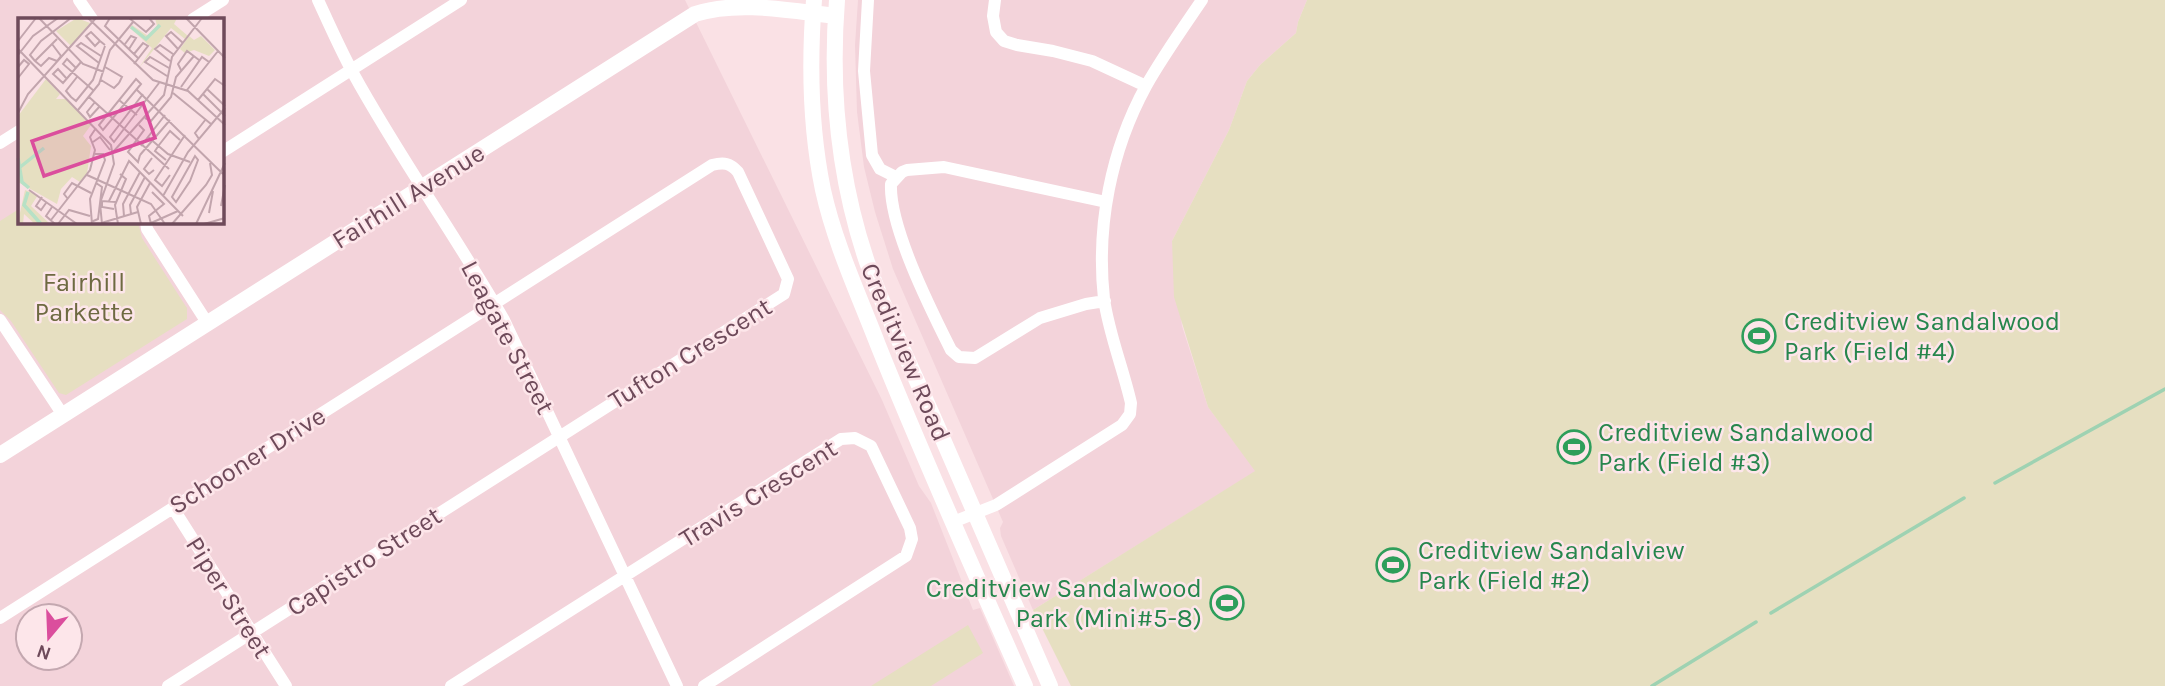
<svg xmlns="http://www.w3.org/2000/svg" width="2165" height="686" viewBox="0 0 2165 686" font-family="Karla,sans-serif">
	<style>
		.residential { fill: #f3d3da; fill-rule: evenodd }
		.green { fill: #e6dfc1 }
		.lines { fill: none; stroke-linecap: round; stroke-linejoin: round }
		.stream { stroke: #9ed2b2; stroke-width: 3.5 }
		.street { stroke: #fff; stroke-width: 12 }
		.secondary { stroke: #fff; stroke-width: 16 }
		.labels { text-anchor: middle; stroke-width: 5; stroke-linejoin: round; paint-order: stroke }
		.street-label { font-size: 26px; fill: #6e4a5a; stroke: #fde6ea }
		.park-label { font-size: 26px; fill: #6e6a41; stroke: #fde6ea }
		.leisure-label { font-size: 26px; fill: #27864d; stroke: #fde6ea; text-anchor: start }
		.inset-river { fill: none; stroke: #b7e1c6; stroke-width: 3.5 }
		.inset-road { fill: none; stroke: #c2a5ad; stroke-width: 2 }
		.view { fill: #db4e9d; fill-opacity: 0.15; stroke: #db4e9d; stroke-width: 3.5 }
		.inset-edge { fill: none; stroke: #6e4a5a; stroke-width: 3.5 }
	</style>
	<rect width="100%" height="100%" fill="#fae1e5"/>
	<path class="residential" d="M0,0H685L882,400L919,486L931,503L973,610L980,608L1014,686H0ZM19,19H222V222H19ZM28,616H70V658H28Z
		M858,0H1307L1298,22L1296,33L1260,65L1247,81L1229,130L1172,241L1182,326L1208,407L1256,471L1033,610L1001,536L1000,528L1003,522L893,269L875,212L864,167L857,112L855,45Z"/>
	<path class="green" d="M1307,0H2165V686H1071L1033,610L1255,471L1208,407L1174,297L1172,241L1229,130L1247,81L1260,65L1296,33L1298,22Z
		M19,209V222H138L142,238L183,302L187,308V319L66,395L59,393L11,321L0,310V221Z
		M968,625L983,653L931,686H871Z"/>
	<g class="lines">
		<path class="stream" d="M1995,483L2165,389
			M1771,613L1964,498
			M1652,686L1756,622"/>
		<path class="street" d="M79,0L92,19
			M318,0C329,24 340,49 353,73C399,157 456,236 504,320L677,686
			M868,0L864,71L872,155L880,169L896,177
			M995,0L993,16L996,32L1004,41L1017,45L1053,51L1092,61L1146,86
			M193,19L223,0
			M0,143L19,131
			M222,152L461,0
			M146,222L147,229L208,324
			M1105,301L1086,304L1040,318L975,358L959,357L951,350C931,310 889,227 891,184L902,172L907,170L944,167L1106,202
			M0,320L63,415
			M173,508L286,686
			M953,522L996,505L1122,425L1130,414L1131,403C1123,368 1109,334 1104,299C1096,226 1111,150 1146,86C1163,56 1183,28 1202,0
			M0,618L712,165C724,162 730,163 738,172L788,279L784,294L168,686
			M451,686L841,439L855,438L871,446L910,528L912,539L906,556L704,686"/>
		<path class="secondary" d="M814,0C809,64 810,127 823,190C835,244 858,293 878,345C924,460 975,573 1025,686
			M837,0C830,89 838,176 867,262C887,318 914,373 938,428C975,514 1012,600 1050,686
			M0,455L695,14C739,0 791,11 836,16"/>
	</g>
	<defs>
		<symbol id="stadium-ring" viewBox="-11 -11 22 22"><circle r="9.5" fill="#fde6ea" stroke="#2e9e5b" stroke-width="1.5"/><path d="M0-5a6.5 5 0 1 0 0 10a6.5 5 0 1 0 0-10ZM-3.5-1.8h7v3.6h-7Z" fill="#2e9e5b"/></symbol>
	</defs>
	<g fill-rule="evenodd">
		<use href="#stadium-ring" x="1740" y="317" width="38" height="38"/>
		<use href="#stadium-ring" x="1555" y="428" width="38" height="38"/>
		<use href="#stadium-ring" x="1374" y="546" width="38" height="38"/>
		<use href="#stadium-ring" x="1208" y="584" width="38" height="38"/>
	</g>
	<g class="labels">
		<g class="street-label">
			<text transform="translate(408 196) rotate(-32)" y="9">Fairhill Avenue</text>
			<text transform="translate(508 337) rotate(62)" y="9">Leagate Street</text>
			<text transform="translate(906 352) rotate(67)" y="9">Creditview Road</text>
			<text transform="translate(690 353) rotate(-32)" y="9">Tufton Crescent</text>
			<text transform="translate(247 460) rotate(-32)" y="9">Schooner Drive</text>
			<text transform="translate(758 493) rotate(-32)" y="9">Travis Crescent</text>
			<text transform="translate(364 561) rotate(-33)" y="9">Capistro Street</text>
			<text transform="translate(229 597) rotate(58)" y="9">Piper Street</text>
		</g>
		<g class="park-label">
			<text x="84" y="291">Fairhill<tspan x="84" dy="30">Parkette</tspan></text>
		</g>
		<g class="leisure-label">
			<text x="1784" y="330">Creditview Sandalwood<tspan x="1784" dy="30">Park (Field #4)</tspan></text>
			<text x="1598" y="441">Creditview Sandalwood<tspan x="1598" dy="30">Park (Field #3)</tspan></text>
			<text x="1418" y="559">Creditview Sandalview<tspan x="1418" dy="30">Park (Field #2)</tspan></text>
			<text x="1202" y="597" text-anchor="end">Creditview Sandalwood<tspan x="1202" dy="30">Park (Mini#5-8)</tspan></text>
		</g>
	</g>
	<g transform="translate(18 18)">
		<rect width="206" height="206" fill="#fae1e5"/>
		<path d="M59,0L72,5L53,28L38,13ZM137,0H159L156,6L170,18L167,21L153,10L121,50L134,30L112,10L114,7L130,18L139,8ZM171,18L176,22L183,18L197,32L191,38L176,32L167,35L162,31ZM28,61L42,76L38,81H48L73,107L65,118L73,128L69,155L62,164L54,159L43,171L39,186L0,164V98ZM7,172L20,177L13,188L32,206H17L6,196L5,206L0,204Z" fill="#e6dfc1"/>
		<path class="inset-river" d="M113,9L128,21L142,7M0,140L4,164L11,170M1,150L26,130M10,174L6,187L23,206"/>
		<path class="inset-road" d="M21,0L65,46L86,54M70,0L135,62L170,73L207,107M92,0L87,8L121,41M111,0L128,14L136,6L131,0M168,0L207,40M0,23L18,0M82,23L77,28L68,18L73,14L82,23L87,27M107,26L113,18L118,20L111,31M0,31L93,127L96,146L82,185L84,206M160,31L148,18L153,14L165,25M0,37L15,18L40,0M17,43L12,37L23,23L53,0M17,43L23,48L31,40L39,43L43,38L34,26M17,43L39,21M152,43L137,31L142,27L155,36M81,45L59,28L63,25L83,38M116,46L130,28L125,25L116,36M0,49L6,42L11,46L0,60M87,49L104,59L101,65M58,50L49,41L45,46L76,73M163,52L160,46L169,33L181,42M149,58L127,44L132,39L151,50M49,61L40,51L35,56L45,65L63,44M118,61L123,66L85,112L81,107ZM83,62L96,70L101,65M163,69L184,39L191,44M189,71L207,88M119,72L205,156M169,72L200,33M155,75L193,106M125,76L92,119L96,124L141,65M185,76L207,98M53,79L58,83L75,62L87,28M53,79L48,73L59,59M71,79L151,151M101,82L119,97M180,82L197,61L207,68M77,84L69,94L72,99L82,88M60,92L81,66L92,32L115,4M0,95L10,76L78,0M127,100L133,103L153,79L158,59L176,38M121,107L126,112L110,134L120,144L122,137M130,119L150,136L172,144M181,121L177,115L188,101M75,124L82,119L92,132M141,127L152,113L162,122M141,127L137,133L148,142M123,128L147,97M95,134L146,77L154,39L184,0M122,137L152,102M177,138L180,142L172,163L158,184L154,179ZM134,140L126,151L131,156L136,152M69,157L133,186L147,206M152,157L144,168L137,162L167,117M11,172L59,206M145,178L170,134L207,90M24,179L18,188L23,192L28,185M50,181L46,176L54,165L73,175M91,183L111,143L165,198M203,188L207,167M34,189L28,198L37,206M96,191L84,189V183L98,184M191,195L195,173M113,196L112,187L127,159M106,198L105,186L122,154M33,202L72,152L77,132L72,119L78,110M73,204L80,201L84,169L78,165M133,205L160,193M40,206L51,192L72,198M74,206L72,181L87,142L85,136H77M80,206L120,194M100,206L97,187L108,161L102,156M123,206L119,189L132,165M133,206L131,198L146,186L134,174M154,206L188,167L194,157L192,145M178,206L207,145M186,206L207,200"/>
		<path class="view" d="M125,85L137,120L26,158L14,123Z"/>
		<rect width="206" height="206" class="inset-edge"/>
	</g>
	<g transform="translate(49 637) rotate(199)"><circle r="33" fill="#fde6ea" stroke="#c4a8b0" stroke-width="2"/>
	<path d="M0-5L12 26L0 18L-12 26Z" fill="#db4e9d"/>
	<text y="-10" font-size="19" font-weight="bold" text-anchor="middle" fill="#6e4a5a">N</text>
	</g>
</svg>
